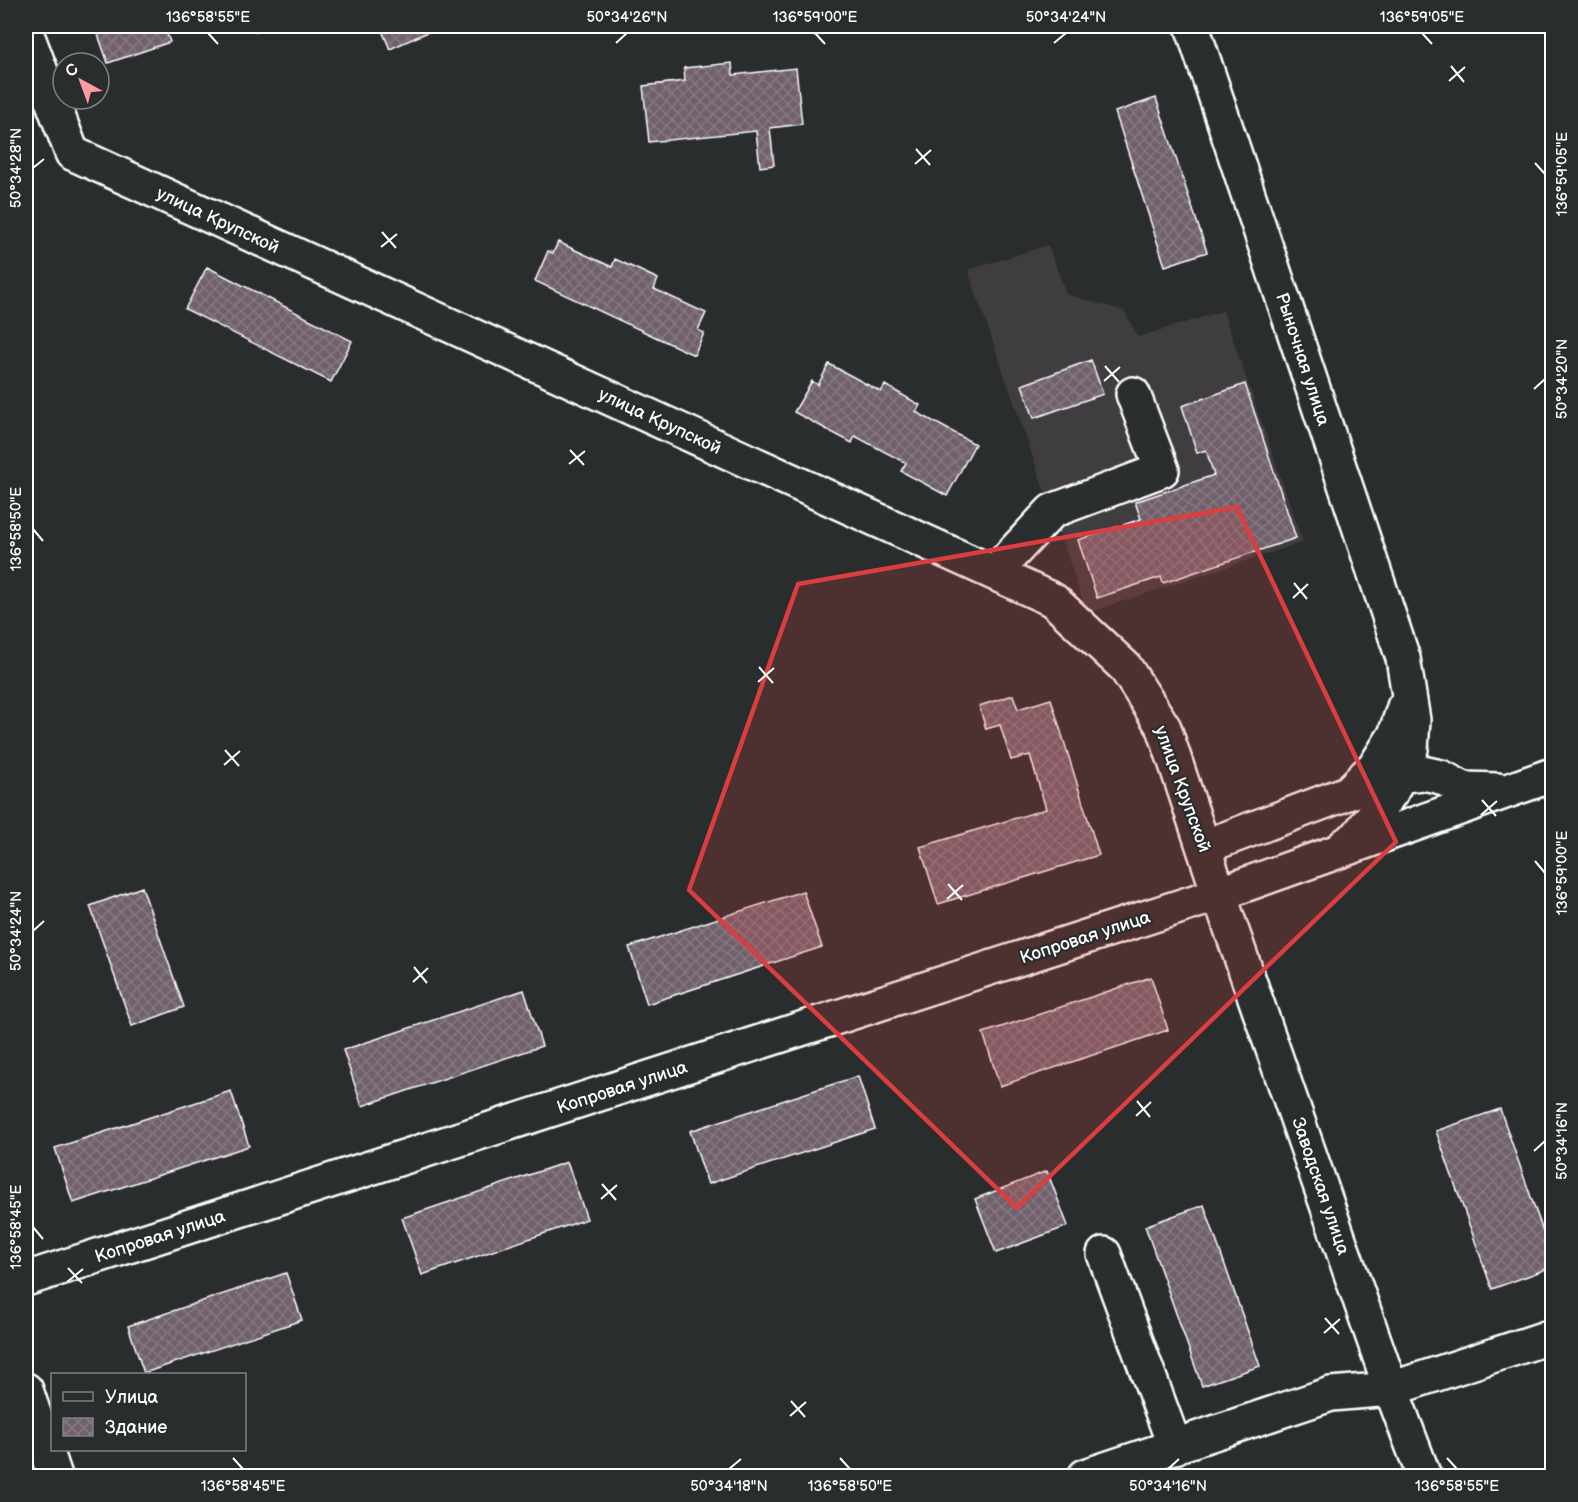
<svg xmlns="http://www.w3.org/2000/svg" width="1578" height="1502" viewBox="0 0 1578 1502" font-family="'Balsamiq Sans',sans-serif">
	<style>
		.built { fill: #3f3d41 }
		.building { fill: url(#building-cross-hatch); stroke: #fff; stroke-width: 1.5 }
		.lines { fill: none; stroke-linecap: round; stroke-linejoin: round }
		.minor-casing { stroke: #fff; stroke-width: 38 }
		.minor { stroke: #2a2d2e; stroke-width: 33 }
		.marked { fill: #da3e3e; fill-opacity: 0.2; stroke: #da3e3e; stroke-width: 4.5; stroke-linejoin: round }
		.ticks { fill: none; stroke: #fff; stroke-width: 2 }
		.labels { text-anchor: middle; stroke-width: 4.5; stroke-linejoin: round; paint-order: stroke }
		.street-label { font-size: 18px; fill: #fff; stroke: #2a2d2e }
		.neatline { fill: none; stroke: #fff; stroke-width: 2 }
		.ticks-label { font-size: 15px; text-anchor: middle; fill: #fff }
	</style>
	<defs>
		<pattern id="building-cross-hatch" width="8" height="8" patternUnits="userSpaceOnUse" patternTransform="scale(1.5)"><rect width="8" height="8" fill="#71616c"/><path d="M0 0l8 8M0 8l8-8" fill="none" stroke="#867982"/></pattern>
	</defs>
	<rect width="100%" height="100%" fill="#2a2d2e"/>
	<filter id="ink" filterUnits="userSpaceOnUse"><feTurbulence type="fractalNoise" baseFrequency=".0167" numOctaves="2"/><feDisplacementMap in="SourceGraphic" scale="12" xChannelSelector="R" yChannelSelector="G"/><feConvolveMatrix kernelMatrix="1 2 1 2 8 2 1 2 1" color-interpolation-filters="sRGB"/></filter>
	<g filter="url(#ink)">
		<path class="built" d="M1048,245L1066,294L1124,311L1138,337L1223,311L1303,542L1087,613L968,270Z"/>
		<path class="building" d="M95,26H164L170,42L108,63Z
			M253,26H270L255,32Z
			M380,26H438L439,27L390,49Z
			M811,26H855L813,36Z
			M732,63L733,75L796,68L802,124L770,128L774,165L760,167L756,131L649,142L643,86L685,81L684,68Z
			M1156,98L1207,252L1165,266L1115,112Z
			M558,242L612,267L615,259L658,279L654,289L706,313L698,330L704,333L694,355L535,281L548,251L553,253Z
			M207,267L352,341L331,382L185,309Z
			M1091,360L1103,394L1034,418L1022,385Z
			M829,364L881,392L885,385L920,405L916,412L975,444L947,496L901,471L906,463L855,436L852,443L794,412L812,381L818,385Z
			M1245,384L1296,538L1163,583L1161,577L1097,598L1078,540L1141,519L1135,502L1214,475L1206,450L1197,453L1182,406Z
			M1013,695L1018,709L1051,699L1099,855L938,904L920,847L1046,809L1030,755L1011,760L1000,725L986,729L979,706Z
			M142,887L184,1007L132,1026L90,906Z
			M803,891L822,947L647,1004L629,947Z
			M1151,977L1168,1030L1000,1086L983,1033Z
			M524,990L542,1046L362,1106L343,1050Z
			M858,1076L875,1129L708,1184L690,1131Z
			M231,1091L249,1146L73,1203L55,1148Z
			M1500,1109L1552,1257V1267L1492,1289L1436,1131Z
			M567,1162L587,1219L422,1275L402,1218Z
			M1047,1171L1068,1226L996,1253L975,1199Z
			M1204,1205L1260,1366L1202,1386L1145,1226Z
			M286,1273L302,1320L144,1373L128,1326Z"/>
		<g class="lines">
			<defs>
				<path id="minor" d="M1192,26L1403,658L1413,720L1411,749L1392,791L1357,837L1345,845
					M26,32L72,153L1053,600L1125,667L1164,728L1219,894L1391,1389L1424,1476
					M994,573L1052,511L1162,470L1133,394
					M1350,791L1376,765L1395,735L1404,707
					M1204,847L1350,792L1399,776L1423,773L1441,777L1464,789L1498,790
					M1104,1254L1175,1447
					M26,1279L1219,894L1552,775
					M26,1390L55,1476
					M1085,1476L1331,1394L1391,1389L1552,1336"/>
			</defs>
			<use href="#minor" class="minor-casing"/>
			<use href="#minor" class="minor"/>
		</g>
	</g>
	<path class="marked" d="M1237,507L1396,842L1017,1208L689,890L798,584Z"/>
	<path class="ticks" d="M208,33L218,44M815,33L825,44M1422,33L1432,44M616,43L627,33M1054,43L1066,33M1451,66L1464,82M1449,81L1465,67M916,149L930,165M1535,163L1545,174M915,164L931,150M33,168L44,159M382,232L396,248M381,247L397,234M1105,366L1119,382M1104,381L1120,367M1534,389L1545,379M570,450L584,465M569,464L585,451M33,529L43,541M1294,583L1307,599M1293,598L1308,584M759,667L773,683M758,682L774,668M225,750L239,766M224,765L240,751M1482,800L1496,816M1481,815L1497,801M1535,861L1545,873M948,884L962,900M947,899L963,885M33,931L44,921M414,967L427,983M413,982L428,968M1137,1101L1150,1117M1136,1116L1151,1102M1534,1151L1545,1141M602,1184L616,1200M601,1199L617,1185M33,1227L43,1239M68,1268L82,1283M67,1282L83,1269M1325,1318L1339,1334M1324,1333L1340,1319M791,1401L805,1417M790,1416L806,1402M233,1458L243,1469M840,1458L850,1469M1447,1458L1457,1469M729,1469L741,1459M1168,1469L1179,1459"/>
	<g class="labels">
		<g class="street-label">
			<text transform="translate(218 220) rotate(25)" y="6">улица Крупской</text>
			<text transform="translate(1303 359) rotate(72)" y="6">Рыночная улица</text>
			<text transform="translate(660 421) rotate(25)" y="6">улица Крупской</text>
			<text transform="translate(1183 789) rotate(70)" y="6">улица Крупской</text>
			<text transform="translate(1085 937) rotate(-18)" y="6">Копровая улица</text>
			<text transform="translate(622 1087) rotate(-18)" y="6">Копровая улица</text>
			<text transform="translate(1321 1186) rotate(71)" y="6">Заводская улица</text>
			<text transform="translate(160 1236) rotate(-18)" y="6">Копровая улица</text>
		</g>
	</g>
	<rect width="1578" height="1502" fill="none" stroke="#2a2d2e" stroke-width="66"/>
	<rect x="51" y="1373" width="195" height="78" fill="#2a2d2e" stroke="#7f8182" stroke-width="1.5"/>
	<rect x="63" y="1392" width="30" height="9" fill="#2a2d2e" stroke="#7f8182" stroke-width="1.5"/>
	<text x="105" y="1403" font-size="18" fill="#ffffff">Улица</text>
	<rect x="63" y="1418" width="30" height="18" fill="url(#building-cross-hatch)" stroke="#7f8182" stroke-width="1.5"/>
	<text x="105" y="1433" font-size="18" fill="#ffffff">Здание</text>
	<g transform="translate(81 81) rotate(319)"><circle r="28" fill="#2a2d2e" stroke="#7f8182" stroke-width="1.5"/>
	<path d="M0-4.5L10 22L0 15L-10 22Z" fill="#ff9aa2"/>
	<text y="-9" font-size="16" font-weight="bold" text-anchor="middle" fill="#ffffff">С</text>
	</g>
	<rect x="33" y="33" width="1512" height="1436" class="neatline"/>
	<g class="ticks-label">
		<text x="208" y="22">136°58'55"E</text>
		<text x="627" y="22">50°34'26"N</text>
		<text x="815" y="22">136°59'00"E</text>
		<text x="1066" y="22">50°34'24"N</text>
		<text x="1422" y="22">136°59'05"E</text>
		<text transform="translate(16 168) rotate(-90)" y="5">50°34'28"N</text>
		<text transform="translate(1562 174) rotate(-90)" y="5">136°59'05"E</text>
		<text transform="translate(1562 379) rotate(-90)" y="5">50°34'20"N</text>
		<text transform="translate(16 529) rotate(-90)" y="5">136°58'50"E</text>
		<text transform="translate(1562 873) rotate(-90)" y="5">136°59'00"E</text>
		<text transform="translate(16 931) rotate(-90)" y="5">50°34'24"N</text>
		<text transform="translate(1562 1141) rotate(-90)" y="5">50°34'16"N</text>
		<text transform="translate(16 1227) rotate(-90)" y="5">136°58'45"E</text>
		<text x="243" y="1491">136°58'45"E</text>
		<text x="729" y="1491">50°34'18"N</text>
		<text x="850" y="1491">136°58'50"E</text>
		<text x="1168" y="1491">50°34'16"N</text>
		<text x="1457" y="1491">136°58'55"E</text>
	</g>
</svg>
